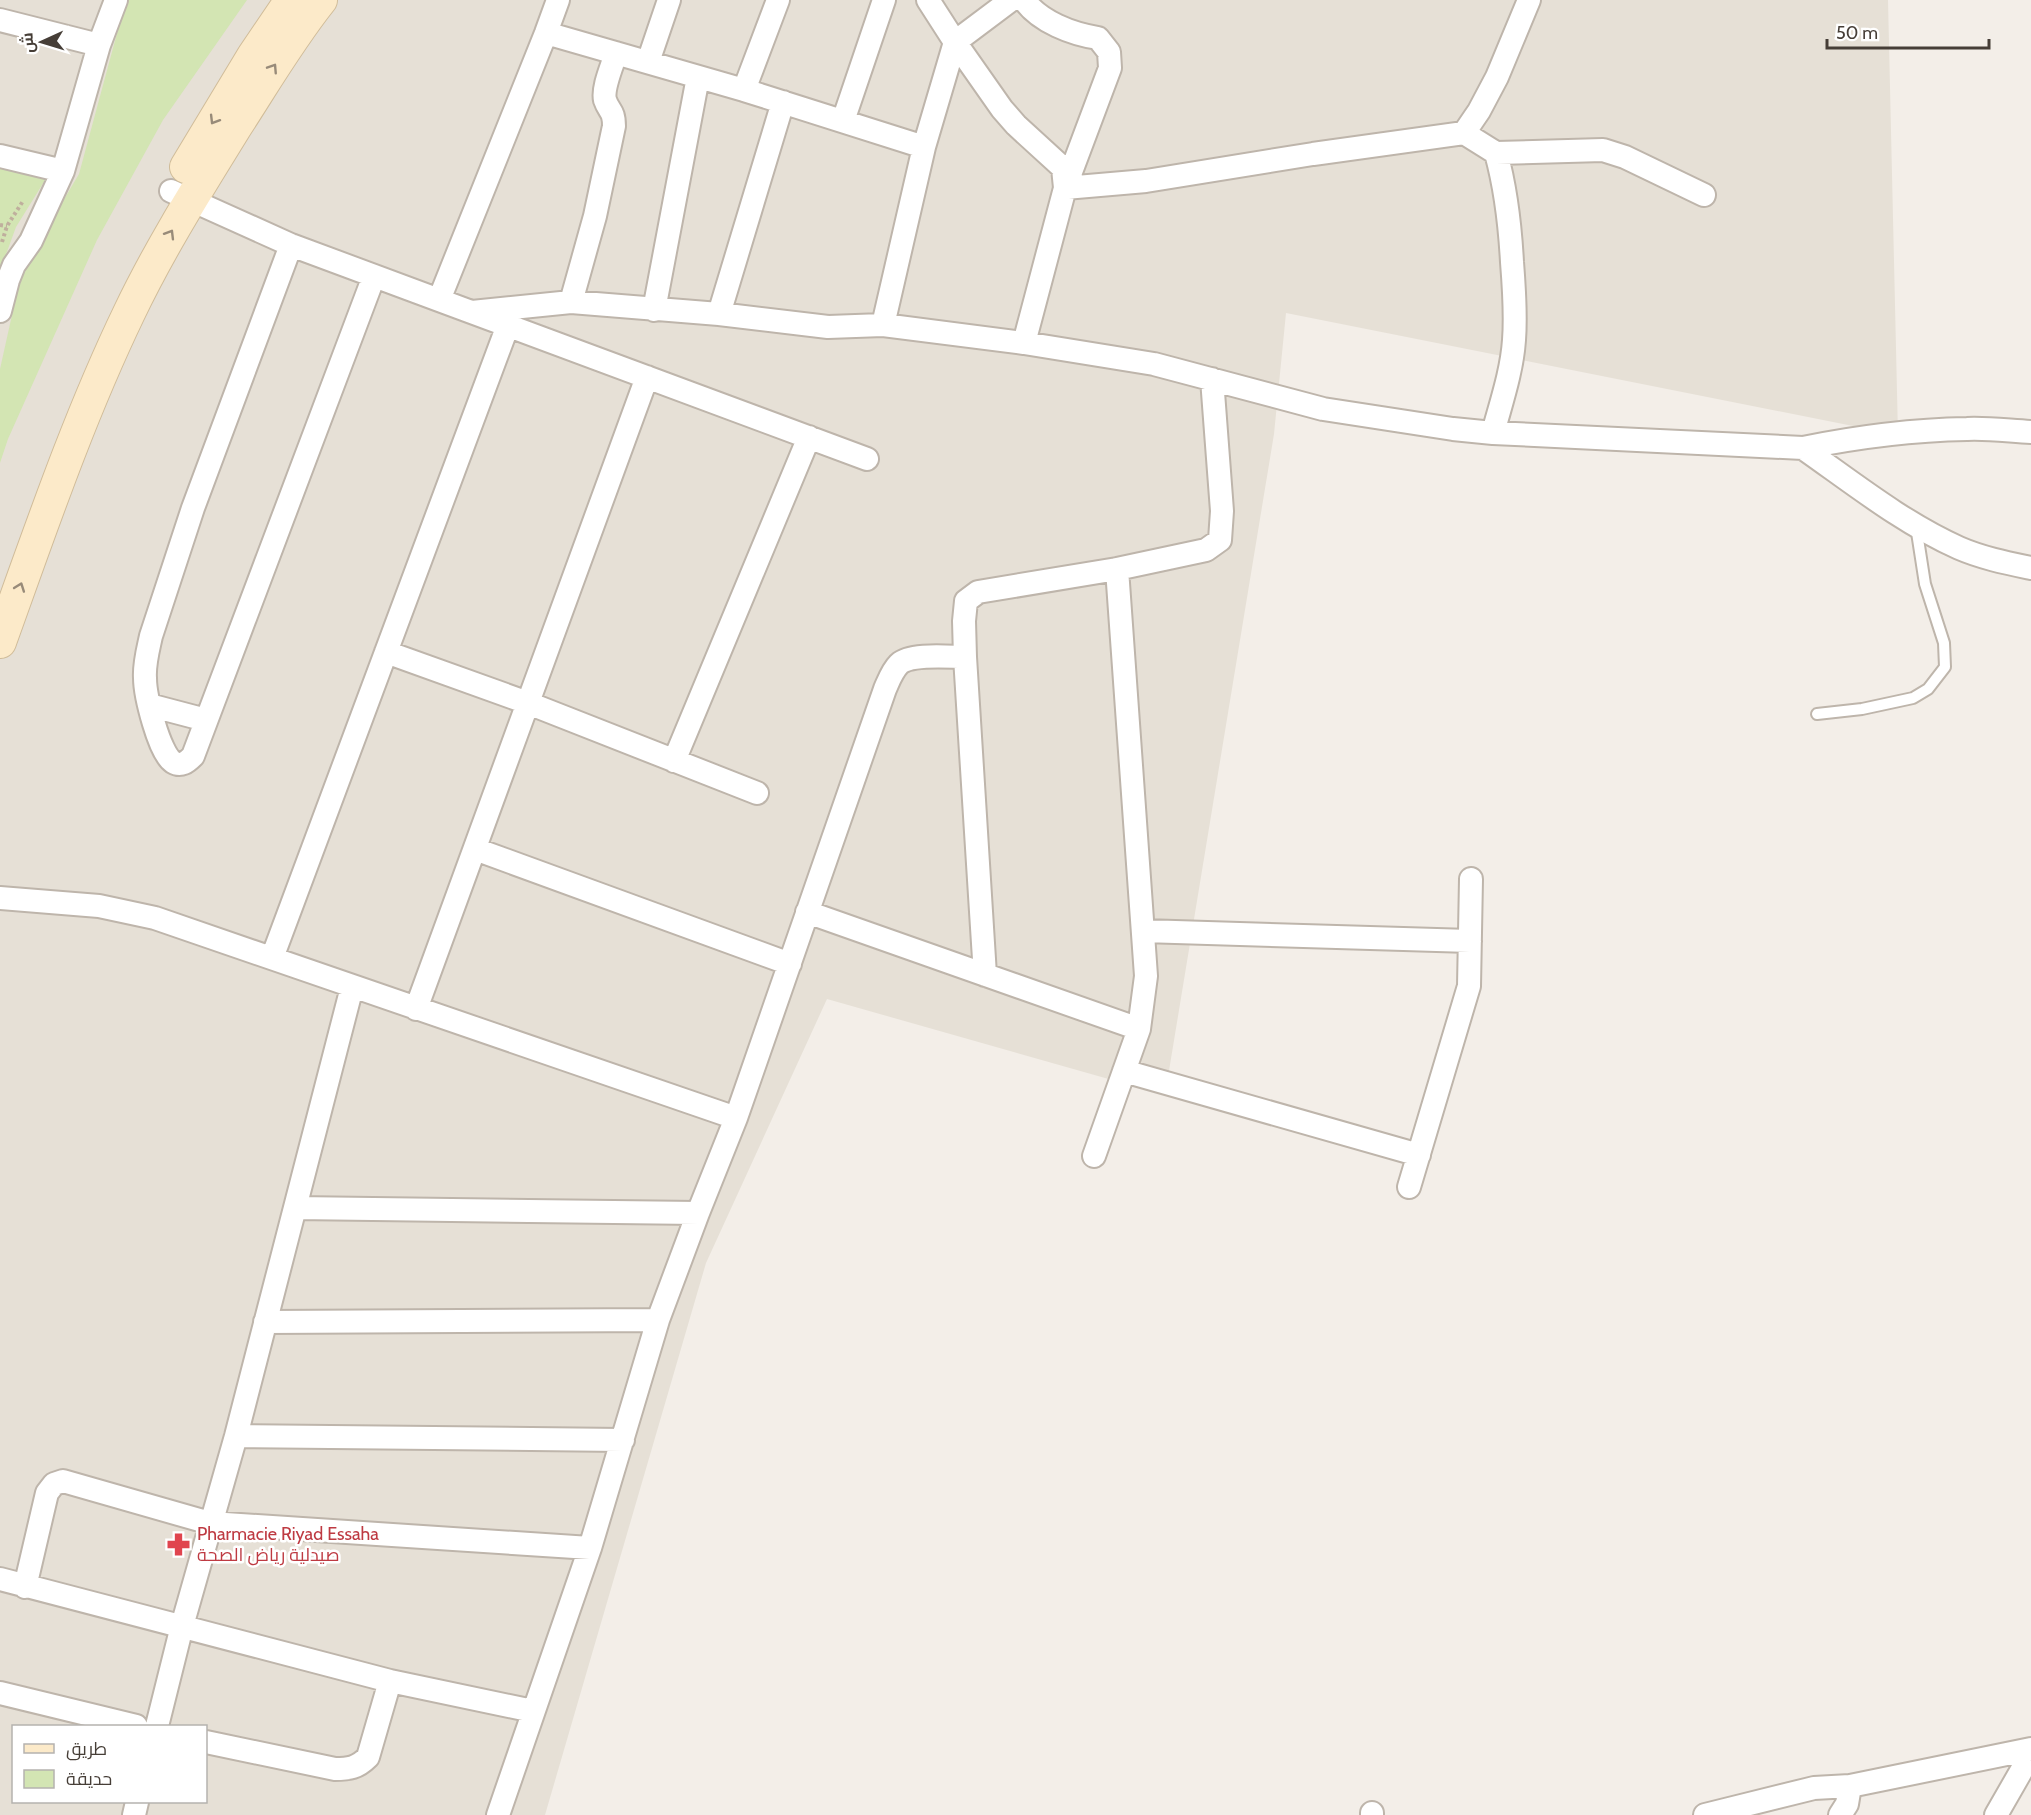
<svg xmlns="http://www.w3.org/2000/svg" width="2031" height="1815" viewBox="0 0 2031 1815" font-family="Cabin,Cairo,sans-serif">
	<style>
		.residential { fill: #e6e0d6; fill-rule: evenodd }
		.green { fill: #d3e5b3 }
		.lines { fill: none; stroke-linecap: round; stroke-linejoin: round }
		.service-casing { stroke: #beb5ab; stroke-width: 14 }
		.minor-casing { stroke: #beb5ab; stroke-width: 26 }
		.secondary-casing { stroke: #d0bc99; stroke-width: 34 }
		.path { stroke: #bfaf9d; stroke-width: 4; stroke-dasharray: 3 3; stroke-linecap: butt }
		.service { stroke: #fff; stroke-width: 10 }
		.minor { stroke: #fff; stroke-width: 22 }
		.secondary { stroke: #fceac9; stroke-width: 32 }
		.oneway { stroke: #988b79 }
		.labels { text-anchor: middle; stroke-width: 5; stroke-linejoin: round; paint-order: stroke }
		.health-label { font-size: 18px; fill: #be3a42; stroke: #fff; text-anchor: start }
	</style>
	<rect width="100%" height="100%" fill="#f3eee8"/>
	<path class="residential" d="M0,0H1888L1898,435L1286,313L1274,434L1165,1095L827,999L706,1263L545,1815H0ZM14,1726H206V1802H14Z"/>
	<path class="green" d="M126,0H247L163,120L97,240L8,439L0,463V369L22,270L79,174Z
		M0,165L47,177L16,227L0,271Z"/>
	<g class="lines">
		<defs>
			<path id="service" d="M1817,714L1862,709L1913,698L1928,689L1945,667L1944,643L1925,584L1916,526"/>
			<path id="minor" d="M1011,0L955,42L1002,109L1016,125L1063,168L1065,188L1024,343
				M1024,0C1040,22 1072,34 1098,38L1109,52L1110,68L1065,188L1146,181L1313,154L1464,133L1496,153L1603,150L1625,157L1704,195
				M0,20L99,45
				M546,33L744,90L924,147
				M648,62L669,0
				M744,90L778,0
				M843,121L884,0
				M1464,133L1479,111L1497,77L1529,0
				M0,156L63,171
				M171,191L291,245L439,300L546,33L558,0
				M291,245L193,508L151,636C148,650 144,664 145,678C145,695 159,753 173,762C181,767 187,762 193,756L374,276
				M439,300L867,459
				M571,302L595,216L614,126C614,110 609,112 605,100C602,88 613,64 616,53
				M654,310L698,77
				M0,311L8,280L14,265L31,241L63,171L99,45L116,0
				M472,312L571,302L719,314L828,327L883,325L1024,343L1154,364L1323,409L1453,429L1493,433L1803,448C1857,437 1911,430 1967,429C1988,428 2010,431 2031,432
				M719,314L783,102
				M883,325L924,147L955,42L928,0
				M1493,433C1501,403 1512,371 1514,340C1516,314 1514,287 1512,262C1510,225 1506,189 1496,153
				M1803,448C1853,483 1903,523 1959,548C1982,558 2007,563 2031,568
				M386,652L528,703L757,793
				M149,705L206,720
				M674,761L809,437
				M475,849L790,964
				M0,898L99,906L155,918L736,1118
				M807,912L1139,1029
				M1143,931L1470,941
				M272,958L508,325
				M985,975L965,657L964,621L966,601L978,592L1117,569L1206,550L1220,540L1222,511L1212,379
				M416,1009L647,377
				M1124,1071L1419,1155
				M1094,1156L1139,1029L1146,976L1117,569
				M1409,1187L1469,986L1471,879
				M295,1208L698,1213
				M265,1322L658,1320
				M236,1436L623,1440
				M0,1579L390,1681L533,1711
				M25,1587L47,1493L54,1484L63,1481L210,1523L590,1548
				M0,1693L136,1726
				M157,1726L182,1626L236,1436L352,987
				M206,1742L335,1769C349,1769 357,1768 368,1757L390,1681
				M134,1815L137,1802
				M498,1815L590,1548L658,1320L698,1213L736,1118L885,689C889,680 892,671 899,664C911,653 949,657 965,657
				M1372,1815V1813
				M1705,1815L1814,1788L1850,1786
				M1840,1815L1847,1804L1850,1786L2031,1749
				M1996,1815L2031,1754"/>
			<path id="secondary" d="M186,167L253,56L291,0
				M0,642C40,531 78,419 129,313C160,248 198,188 235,128C263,85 289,40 321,0"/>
		</defs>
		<use href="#service" class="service-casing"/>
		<use href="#minor" class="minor-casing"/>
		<use href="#secondary" class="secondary-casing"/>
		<path class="path" d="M0,225L7,226
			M2,242L7,226L23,201"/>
		<use href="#service" class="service"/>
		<use href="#minor" class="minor"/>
		<use href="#secondary" class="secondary"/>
	</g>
	<defs><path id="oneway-chevron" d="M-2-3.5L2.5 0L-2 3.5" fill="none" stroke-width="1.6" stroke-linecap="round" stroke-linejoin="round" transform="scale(1.5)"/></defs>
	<g class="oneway">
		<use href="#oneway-chevron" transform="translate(273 68) rotate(-57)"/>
		<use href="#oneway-chevron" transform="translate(214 120) rotate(121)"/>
		<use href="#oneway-chevron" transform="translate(170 234) rotate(-59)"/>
		<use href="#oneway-chevron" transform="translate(20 587) rotate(-70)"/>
	</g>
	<defs>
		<symbol id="pharmacy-bare" viewBox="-9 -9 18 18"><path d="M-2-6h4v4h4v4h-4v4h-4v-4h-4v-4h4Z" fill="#e0444e" stroke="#fff" stroke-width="2.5" paint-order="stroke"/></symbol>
	</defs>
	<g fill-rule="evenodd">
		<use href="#pharmacy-bare" x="162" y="1528" width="33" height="33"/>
	</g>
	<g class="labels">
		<g class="health-label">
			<text x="197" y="1540">Pharmacie Riyad Essaha<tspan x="197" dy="21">صيدلية رياض الصحة</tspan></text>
		</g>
	</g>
	<rect x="12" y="1725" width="195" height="78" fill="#ffffff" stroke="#b5b2af" stroke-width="1.5"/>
	<rect x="24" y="1744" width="30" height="9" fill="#fceac9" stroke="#b5b2af" stroke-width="1.5"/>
	<text x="66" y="1755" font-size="18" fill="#463e37">طريق</text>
	<rect x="24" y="1770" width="30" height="18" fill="#d3e5b3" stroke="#b5b2af" stroke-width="1.5"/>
	<text x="66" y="1785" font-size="18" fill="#463e37">حديقة</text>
	<g transform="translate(42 42) rotate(266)" stroke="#ffffff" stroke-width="4.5" paint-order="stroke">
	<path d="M0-4.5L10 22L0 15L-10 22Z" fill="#463e37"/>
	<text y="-9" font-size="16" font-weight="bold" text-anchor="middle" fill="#463e37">ش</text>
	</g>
	<path d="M1827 39v9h162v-9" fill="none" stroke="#463e37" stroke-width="3"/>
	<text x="1836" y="39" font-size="18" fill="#463e37" stroke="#ffffff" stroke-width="4.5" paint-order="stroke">50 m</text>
</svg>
